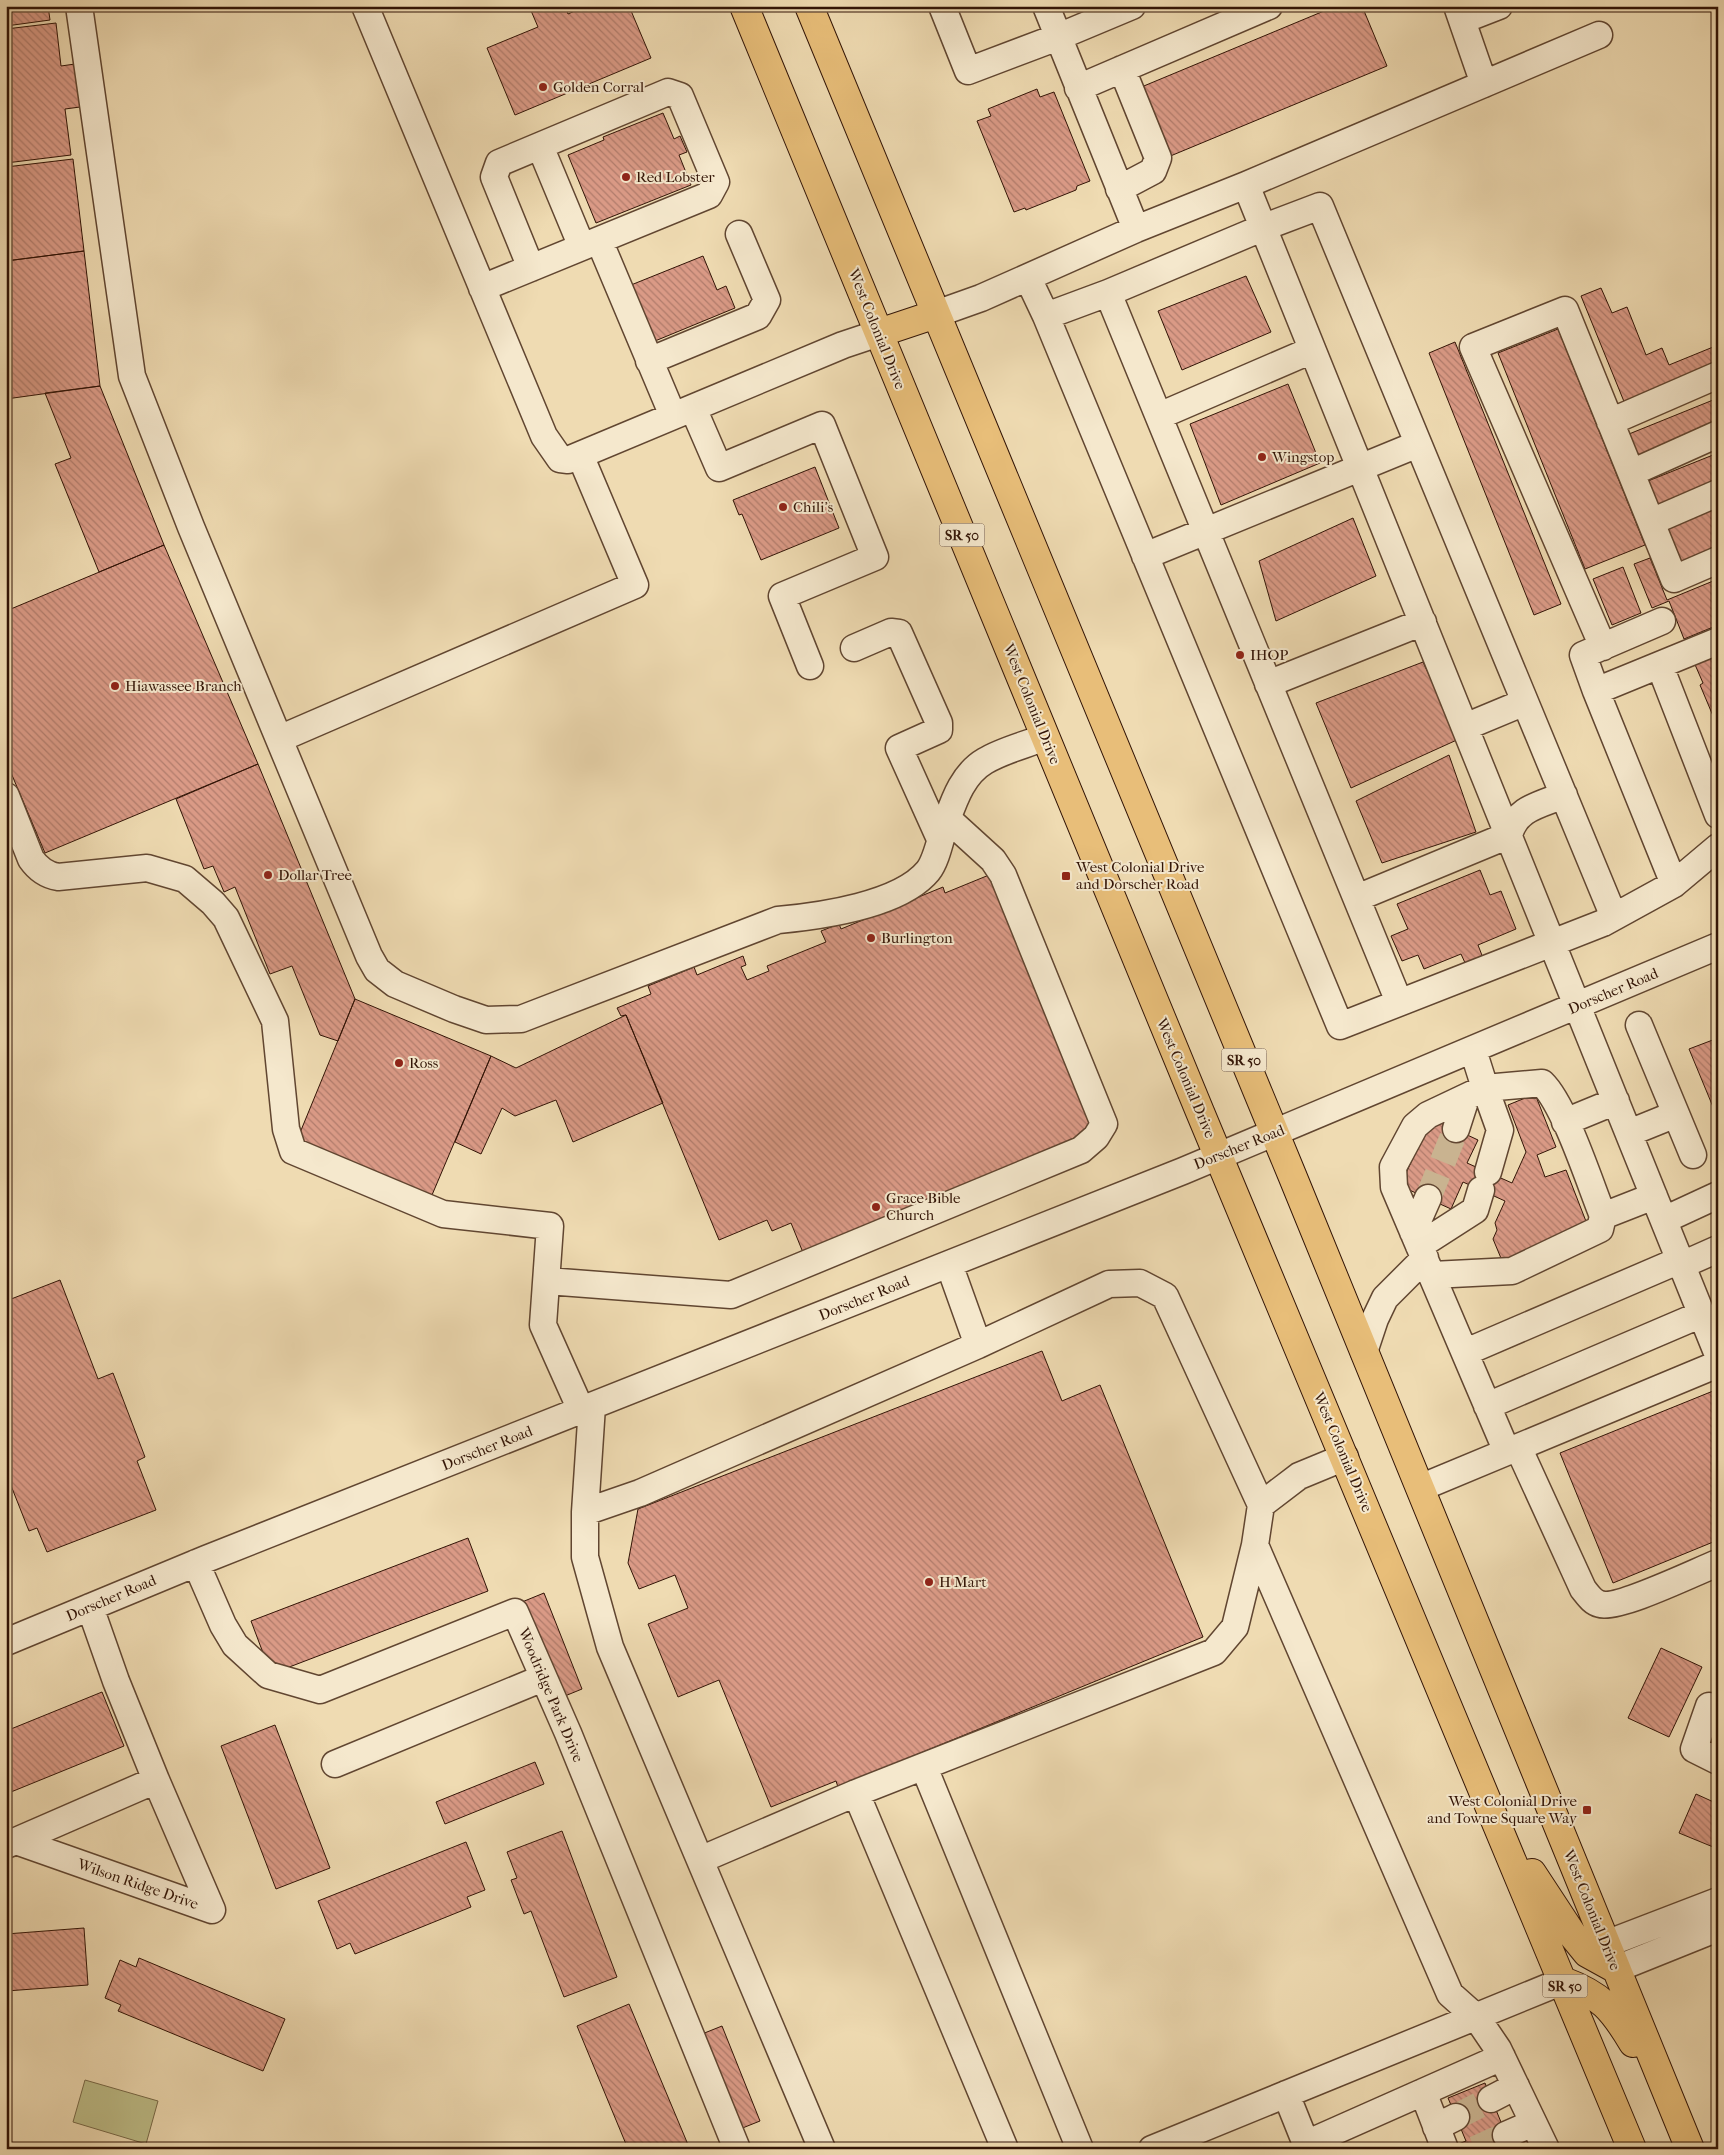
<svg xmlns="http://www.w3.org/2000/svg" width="1724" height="2155" viewBox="0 0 1724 2155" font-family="'IM FELL French Canon',serif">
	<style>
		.garden { fill: #bebe89; stroke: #786948 }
		.building { fill: url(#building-back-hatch); stroke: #321406 }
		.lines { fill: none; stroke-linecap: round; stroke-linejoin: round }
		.minor-tunnel { stroke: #c9b390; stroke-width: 26; stroke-dasharray: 26 13; stroke-linecap: butt }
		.minor-casing { stroke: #614631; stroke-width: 29 }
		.highway-casing { stroke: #321406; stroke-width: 30 }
		.minor { stroke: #f5e8cd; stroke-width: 26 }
		.highway { stroke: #e8be79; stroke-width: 28 }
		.poi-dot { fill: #8f2418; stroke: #f5e8cd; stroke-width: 2 }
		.labels { text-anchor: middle; stroke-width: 4; stroke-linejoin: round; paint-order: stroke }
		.shield { fill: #f5e8cd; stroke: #6c5442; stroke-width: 1 }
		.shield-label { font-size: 14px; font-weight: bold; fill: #321406 }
		.poi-label { font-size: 15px; fill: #321406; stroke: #f5e8cd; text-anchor: start }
		.street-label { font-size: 15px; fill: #321406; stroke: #f5e8cd }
	</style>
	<defs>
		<pattern id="building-back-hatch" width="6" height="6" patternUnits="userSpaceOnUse" patternTransform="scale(1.25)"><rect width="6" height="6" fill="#da9a86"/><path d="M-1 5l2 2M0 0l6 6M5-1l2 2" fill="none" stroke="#b17c6c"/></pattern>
	</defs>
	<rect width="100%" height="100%" fill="#efdbb2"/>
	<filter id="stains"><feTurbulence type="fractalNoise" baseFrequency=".004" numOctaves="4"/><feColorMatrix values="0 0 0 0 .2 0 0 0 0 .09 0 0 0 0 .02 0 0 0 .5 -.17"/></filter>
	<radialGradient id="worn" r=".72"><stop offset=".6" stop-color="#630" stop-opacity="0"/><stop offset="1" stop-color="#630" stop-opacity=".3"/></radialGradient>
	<path class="garden" d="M85,2080L158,2101L146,2144L73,2122Z"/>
	<path class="building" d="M6,6H48L50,20L6,26Z
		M529,6H565L568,14L586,6H629L651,58L515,115L487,48L538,27Z
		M1336,6H1362L1387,66L1168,157L1139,88Z
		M56,23L61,66L75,64L80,107L65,109L71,155L6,163V29Z
		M1037,89L1040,97L1054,92L1090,181L1077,186L1076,190L1026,210L1025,208L1014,212L977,121L991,116L988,109Z
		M663,113L674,139L680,136L687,152L679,155L691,185L596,223L568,155L604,140L603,137Z
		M73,159L84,251L6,261V167Z
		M84,251L100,386L6,399V261Z
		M703,256L717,290L726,286L735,308L655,341L631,285Z
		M1246,276L1271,332L1182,370L1158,311Z
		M1601,288L1612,313L1627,307L1646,355L1662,348L1669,365L1718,345V366L1625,404L1581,296Z
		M1558,329L1645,545L1585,569L1498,353Z
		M1455,342L1561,604L1534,615L1429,353Z
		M1288,384L1320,463L1221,505L1190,424Z
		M100,386L164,545L99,572L55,464L71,458L45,393Z
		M1718,398V430L1640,461L1629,434Z
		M1718,453V483L1658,507L1648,481Z
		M815,467L839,528L761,560L742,514L739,515L733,500Z
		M1718,505V549L1682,563L1667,526Z
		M1353,518L1376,576L1276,621L1259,561Z
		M164,545L258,764L45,853L6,761V611Z
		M1650,558L1667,600L1718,579V625L1684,639L1669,601L1652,608L1634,564Z
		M1623,567L1641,613L1612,625L1593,579Z
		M1718,646V722L1716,723L1700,685L1703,683L1693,660Z
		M1423,662L1459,739L1351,788L1316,703Z
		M1449,755L1476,832L1382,863L1356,801Z
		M258,764L355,999L338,1041L320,1035L292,966L270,974L235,887L224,892L213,866L204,869L176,799Z
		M1480,870L1490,895L1501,891L1516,929L1478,945L1483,958L1466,965L1461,954L1424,969L1418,955L1402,961L1391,936L1408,929L1397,904Z
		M989,875L1091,1122L1079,1141L804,1255L791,1223L772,1231L767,1220L719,1240L626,1015L621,1016L617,1008L651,994L648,986L694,967L697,975L743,956L746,965L741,967L747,980L769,971L767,966L826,942L821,931L839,924L841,929L943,887L945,893Z
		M355,999L491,1056L432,1195L297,1140Z
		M626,1015L663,1103L573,1142L556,1100L515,1116L502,1108L481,1154L455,1142L491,1056L516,1068Z
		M1718,1038V1119L1689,1049Z
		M1535,1094L1556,1147L1537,1155L1545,1177L1566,1170L1589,1229L1503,1263L1493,1239L1497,1230L1495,1223L1505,1201L1463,1182L1451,1209L1405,1188L1402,1182L1431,1118L1478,1140L1467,1163L1512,1183L1526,1152L1508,1105Z
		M60,1280L98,1379L113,1373L145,1457L137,1461L156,1510L47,1552L37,1528L29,1531L6,1473V1301Z
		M1042,1351L1062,1401L1100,1385L1203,1637L838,1787L836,1781L771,1807L719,1680L678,1697L648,1624L688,1608L675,1575L639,1589L628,1563L638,1509Z
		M1718,1389V1540L1613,1583L1560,1453Z
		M468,1538L488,1591L271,1674L251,1621Z
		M544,1593L582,1689L560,1698L522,1602Z
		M1661,1648L1702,1667L1669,1737L1628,1718Z
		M102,1692L124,1746L6,1794V1731Z
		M275,1725L330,1868L276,1889L221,1746Z
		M535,1762L544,1784L445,1824L436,1802Z
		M1696,1794L1718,1804V1849L1679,1833Z
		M562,1831L617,1977L564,1997L531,1911L524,1914L511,1880L517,1878L507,1852Z
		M466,1842L485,1890L467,1897L471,1907L355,1954L350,1943L337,1949L318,1901Z
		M84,1928L88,1985L6,1991V1934Z
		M139,1958L285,2019L263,2071L118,2011L121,2005L105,1998L120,1960L136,1967Z
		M629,2004L689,2147L686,2149H628L577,2026Z
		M722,2026L760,2121L740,2129L702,2034Z
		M1485,2083L1512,2149H1446L1466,2141L1448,2098Z"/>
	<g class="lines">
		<path class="minor-tunnel" d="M1428,1198L1456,1129
			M1456,2117L1491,2099
			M1475,2149L1506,2135"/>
		<defs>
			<path id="minor" d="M79,6L132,376L191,527L369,956L377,970L395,984L454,1009L486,1020L521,1019L778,920C821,916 900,905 928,871C936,861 940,841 944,828C953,804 961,775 985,761C1003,750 1026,745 1045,737
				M365,6L544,436L560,459L568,460L843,345L879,333
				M942,6L968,71L1058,37L1132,6
				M1046,6L1136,229
				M1457,6L1484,84
				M1463,20L1499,6
				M1078,88L1269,6
				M540,146L582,247
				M1246,185L1718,1355
				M1119,189L1153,171L1158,158L1122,69
				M599,240L673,416
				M1028,278L1046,316L1340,1026L1603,923L1674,884L1718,847
				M482,288L709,195L716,182L680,96L668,92L499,163L494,177L531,268
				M1108,293L1262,228L1320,206L1614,917
				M936,314L981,298L1136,229L1246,185L1599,35
				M1046,316L1108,293L1399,1002
				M649,361L758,316L767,300L739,234
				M693,408L719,468L822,425L875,557L782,596L810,666
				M1159,416L1312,350
				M1610,422L1718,375
				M1631,473L1718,434
				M1651,522L1718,493
				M1145,556L1418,444
				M1603,647L1473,347L1565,310L1674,579L1718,560
				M854,648L891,632L899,633L939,723V730L899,748L940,839
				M1660,666L1718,815
				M1268,684L1423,622
				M1596,691L1583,655L1662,621
				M1465,727L1525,702
				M279,739L635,585L580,455
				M6,796L31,859C38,869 46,875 58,877L147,868L185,879L213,903L226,918L275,1021L286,1129L293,1151L443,1214L550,1226L543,1325L581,1410
				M1674,884L1596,691L1718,641
				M1357,898L1509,835C1516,808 1540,805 1564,795
				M1473,1050L1485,1088L1428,1115L1415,1126L1393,1167L1394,1187L1507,1452
				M1676,1114L1693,1155
				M1565,1122L1616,1101
				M1456,1129L1466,1098
				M1629,1133L1676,1114L1639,1025
				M1603,1216L1654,1196
				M1664,1220L1718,1195
				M1413,1232L1428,1198
				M1419,1246L1475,1210L1481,1190
				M949,1264L978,1345
				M1682,1265L1718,1249
				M1432,1275L1512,1271L1600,1229L1603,1216C1590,1184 1565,1105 1542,1083L1485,1088L1500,1130L1488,1172
				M547,1281L731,1295L1081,1150L1096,1137L1104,1124L1003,875L993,860L948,819
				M1364,1352L1375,1319L1385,1298L1425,1258
				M1466,1352L1680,1260
				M592,1406L585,1512L640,1493L978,1345L1109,1284L1140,1283L1165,1296L1261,1505L1255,1545L1450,1994L1477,2018L1498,2049L1546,2149
				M1487,1406L1702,1314
				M1518,1447L1583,1589C1588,1595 1592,1602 1600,1604C1618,1610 1697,1571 1718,1563
				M1420,1488L1718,1364
				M1261,1505L1299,1476L1345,1457
				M585,1512V1557L610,1647L822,2149
				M196,1563L223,1625L235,1645L268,1675L320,1690L515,1612L568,1733L737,2149
				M90,1607L116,1681L156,1780
				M6,1642L206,1559L1183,1171L1718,946
				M1718,1710L1709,1706L1694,1749L1718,1761
				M335,1764L543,1678
				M924,1767L1080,2149
				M856,1793L1005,2149
				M6,1845L16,1841L156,1780L212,1910L16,1841
				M700,1860L856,1793L1214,1652L1235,1627L1255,1545
				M1606,1944L1718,1901
				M1616,1969L1718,1928
				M1423,2092L1445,2149
				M1286,2094L1308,2149
				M1491,2099L1516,2086
				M1436,2127L1456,2117
				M1506,2135L1533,2123
				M1306,2144L1502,2057
				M1152,2149L1563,1981"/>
			<path id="highway" d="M744,6L1200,1112L1632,2149
				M809,6L1292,1175L1690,2149
				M879,333L936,314
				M1532,1873L1574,1937L1587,1953L1616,1969
				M1563,1981C1601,1995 1613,2009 1633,2043"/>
		</defs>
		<use href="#minor" class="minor-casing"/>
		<use href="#highway" class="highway-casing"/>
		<use href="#minor" class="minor"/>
		<use href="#highway" class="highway"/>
	</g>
	<g class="poi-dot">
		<circle cx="543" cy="87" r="5"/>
		<circle cx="626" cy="177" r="5"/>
		<circle cx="1262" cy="457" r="5"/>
		<circle cx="783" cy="507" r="5"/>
		<circle cx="1240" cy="655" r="5"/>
		<circle cx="115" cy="686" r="5"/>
		<circle cx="268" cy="875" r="5"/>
		<rect x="1061" y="871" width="10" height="10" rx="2.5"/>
		<circle cx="871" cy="938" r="5"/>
		<circle cx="399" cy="1063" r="5"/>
		<circle cx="876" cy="1207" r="5"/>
		<circle cx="929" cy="1582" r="5"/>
		<rect x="1582" y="1805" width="10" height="10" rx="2.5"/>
	</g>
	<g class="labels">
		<g class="shield">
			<rect x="939.5" y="523.5" width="45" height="23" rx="4"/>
			<rect x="1221.5" y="1048.5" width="45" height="23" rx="4"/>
			<rect x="1542.5" y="1974.5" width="45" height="23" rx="4"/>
		</g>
		<g class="shield-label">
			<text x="962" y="540">SR 50</text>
			<text x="1244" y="1065">SR 50</text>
			<text x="1565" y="1991">SR 50</text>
		</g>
		<g class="poi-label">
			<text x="553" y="92">Golden Corral</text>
			<text x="636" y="182">Red Lobster</text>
			<text x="1272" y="462">Wingstop</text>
			<text x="793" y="512">Chili's</text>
			<text x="1250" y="660">IHOP</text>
			<text x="125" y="691">Hiawassee Branch</text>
			<text x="1076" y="872">West Colonial Drive<tspan x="1076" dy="17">and Dorscher Road</tspan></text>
			<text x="278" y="880">Dollar Tree</text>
			<text x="881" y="943">Burlington</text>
			<text x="409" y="1068">Ross</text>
			<text x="886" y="1203">Grace Bible<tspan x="886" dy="17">Church</tspan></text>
			<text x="939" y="1587">H Mart</text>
			<text x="1577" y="1806" text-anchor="end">West Colonial Drive<tspan x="1577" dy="17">and Towne Square Way</tspan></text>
		</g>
		<g class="street-label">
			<text transform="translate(877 329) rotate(68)" y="5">West Colonial Drive</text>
			<text transform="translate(1032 704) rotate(68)" y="5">West Colonial Drive</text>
			<text transform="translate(1613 991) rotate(-23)" y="5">Dorscher Road</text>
			<text transform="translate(1186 1078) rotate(67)" y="5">West Colonial Drive</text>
			<text transform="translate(1239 1147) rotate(-22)" y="5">Dorscher Road</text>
			<text transform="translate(864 1298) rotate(-22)" y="5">Dorscher Road</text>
			<text transform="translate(487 1448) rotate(-22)" y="5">Dorscher Road</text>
			<text transform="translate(1343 1452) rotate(67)" y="5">West Colonial Drive</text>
			<text transform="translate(111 1598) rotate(-23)" y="5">Dorscher Road</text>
			<text transform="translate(551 1695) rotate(67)" y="5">Woodridge Park Drive</text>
			<text transform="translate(138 1884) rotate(19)" y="5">Wilson Ridge Drive</text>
			<text transform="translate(1592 1910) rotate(68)" y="5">West Colonial Drive</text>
		</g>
	</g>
	<rect width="1724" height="2155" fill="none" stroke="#efdbb2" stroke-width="25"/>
	<rect x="8" y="8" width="1709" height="2140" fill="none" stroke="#321406" stroke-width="2.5"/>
	<rect x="12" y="12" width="1699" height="2130" fill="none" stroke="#321406"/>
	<rect width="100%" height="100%" filter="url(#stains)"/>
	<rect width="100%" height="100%" fill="url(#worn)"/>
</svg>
